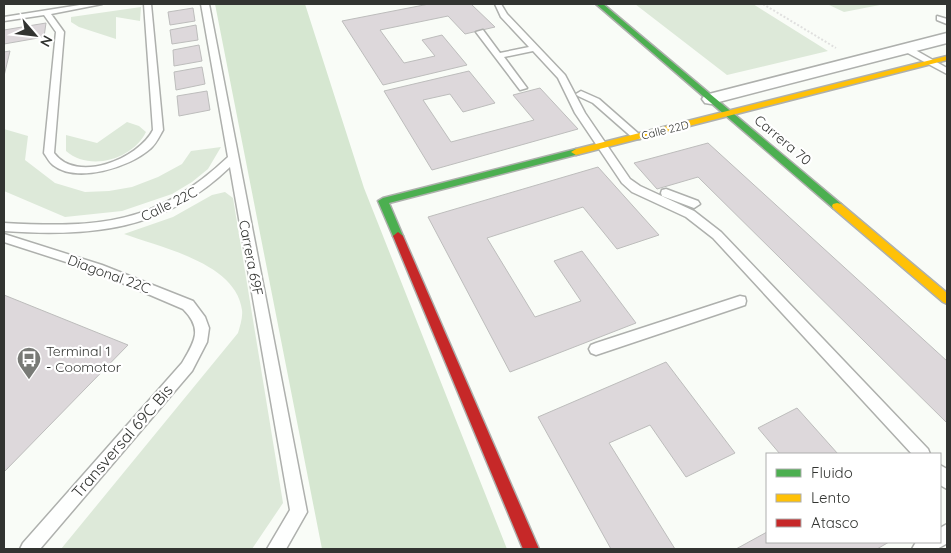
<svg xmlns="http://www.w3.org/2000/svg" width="951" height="553" viewBox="0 0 951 553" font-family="Quicksand,sans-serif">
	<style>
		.green { fill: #dde9d9 }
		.forest { fill: #d6e7d1 }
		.building { fill: #ddd8db; stroke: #bdbdbc }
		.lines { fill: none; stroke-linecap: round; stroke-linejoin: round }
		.lane-casing { stroke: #aeb0ad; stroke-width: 3 }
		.street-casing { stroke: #aeb0ad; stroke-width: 3 }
		.fast-casing { stroke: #aeb0ad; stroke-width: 3 }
		.slow-casing { stroke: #aeb0ad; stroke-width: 3 }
		.jam-casing { stroke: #aeb0ad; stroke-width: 3 }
		.path { stroke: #e0e0df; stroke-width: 2; stroke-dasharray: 2 2; stroke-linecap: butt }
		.lane { fill: #fefffe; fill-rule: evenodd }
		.street { fill: #fefffe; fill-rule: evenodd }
		.fast { fill: #4caf50; fill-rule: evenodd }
		.slow { fill: #ffc107; fill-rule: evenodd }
		.jam { fill: #c62828; fill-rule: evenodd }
		.labels { text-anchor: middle; stroke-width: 4.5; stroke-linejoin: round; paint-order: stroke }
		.far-street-label { font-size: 11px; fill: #323431; stroke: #fff }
		.street-label { font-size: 14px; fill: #323431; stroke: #fff }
		.poi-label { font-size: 14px; fill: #323431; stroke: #fff; text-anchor: start }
		.near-street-label { font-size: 16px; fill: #323431; stroke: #fff }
	</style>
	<rect width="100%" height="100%" fill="#f9fcf7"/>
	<path class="green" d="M635,4H753L828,51L727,75Z
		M827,4H885L844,12Z
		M141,7L140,21L116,17V39L79,27L71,22V17Z
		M127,122L139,126L146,132C133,159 90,172 66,151V135L97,143Z
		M4,129L28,136L25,160L55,183L85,192L109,191L132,187L158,177L182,164L191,151L221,147L208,169L192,182L172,194L122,211L65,217L4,191Z
		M225,192L233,198L283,503L252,549H61L238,333C240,326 243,317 242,310C236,263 162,248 124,234L173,217L212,195Z"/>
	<path class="forest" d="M215,4H305L364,188L507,549H322Z"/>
	<path class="building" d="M429,4H471L495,27L465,34L448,16L380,30L404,63L435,56L422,40L442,35L467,65L383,85L342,21Z
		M193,8L195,21L170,25L168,12Z
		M46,23L44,37L4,44V30Z
		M196,25L198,40L172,44L170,30Z
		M199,45L202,61L174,66L173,50Z
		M10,51L4,76V52Z
		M202,67L205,84L176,90L174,72Z
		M469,71L495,103L463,112L450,94L423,100L451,142L534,120L513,95L540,88L578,129L432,170L384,91Z
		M207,91L210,110L179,116L177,96Z
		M708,143L947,361V423L698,177L657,189L634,163Z
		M598,167L659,235L617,249L583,207L487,238L535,317L581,301L554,261L582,251L636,323L510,372L428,217Z
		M4,295L128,345L4,472Z
		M666,362L735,453L686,477L650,425L609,443L675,549H611L538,417Z
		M797,408L838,454H780L758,428Z
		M767,532V542H889L877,549H736Z"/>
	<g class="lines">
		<defs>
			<path id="lane" d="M86,4H102L51,14L64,32L54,153C77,184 138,159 153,130L144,4H151L163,130C159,137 156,144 150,149C130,167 77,184 53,165C49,162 47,157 44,153L56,32L44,15L4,21V17Z
				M201,4H209L307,512L286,549H267L290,510L230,167C164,231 91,237 4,231V223C99,228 156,225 228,157Z
				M495,4H501L507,14L565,75L585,113L630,179L640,186L694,211L721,232L928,449L930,454H912L713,238L686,217L632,192L622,183L575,113L558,78L533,51L504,57L527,88L520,90L476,32L483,30L500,53L529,47L501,17Z
				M937,16L947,19V24L937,20Z
				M904,47H910L947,68V74L904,51Z
				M581,91L599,99L640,135V139H634L593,103L578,96L576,94Z
				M666,189L698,201L700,204L694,208L662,196L661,193L662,190Z
				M4,234L102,265L193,301L205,317L209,328L207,342L192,371L40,549H20L23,543L182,363C195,341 203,329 183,309L94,271L4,242Z
				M740,296L745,297L746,301L745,305L596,355L591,353L589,349L591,345L596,343Z
				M940,465L947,469V489L940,485Z
				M947,524L946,544L937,549H912L916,542H940V528Z"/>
			<path id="street" d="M947,33V43L711,104L705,103L702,99L705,95Z"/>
			<path id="fast" d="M596,4H603L841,204L842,206L841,208H833Z
				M576,149L581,152L579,154L389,203L403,236L398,240L393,236L378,201L383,198Z"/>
			<path id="slow" d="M947,56V60L576,155L571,152L576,149Z
				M837,203L841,204L947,293V304L943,302L833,208L832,206L833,204Z"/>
			<path id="jam" d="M398,232L403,236L539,549H523L393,236Z"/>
		</defs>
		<use href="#lane" class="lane-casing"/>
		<use href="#street" class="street-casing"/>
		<use href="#fast" class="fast-casing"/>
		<use href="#slow" class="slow-casing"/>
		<use href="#jam" class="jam-casing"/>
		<path class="path" d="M763,4L836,48"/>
		<use href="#lane" class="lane"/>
		<use href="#street" class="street"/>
		<use href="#fast" class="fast"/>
		<use href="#slow" class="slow"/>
		<use href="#jam" class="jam"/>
	</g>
	<defs>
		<symbol id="bus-pin" viewBox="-11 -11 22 30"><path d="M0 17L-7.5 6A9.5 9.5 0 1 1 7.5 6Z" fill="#787a76" stroke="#fff"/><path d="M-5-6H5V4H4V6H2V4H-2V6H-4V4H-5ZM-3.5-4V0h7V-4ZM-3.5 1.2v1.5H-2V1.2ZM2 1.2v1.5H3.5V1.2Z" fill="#fff"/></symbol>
	</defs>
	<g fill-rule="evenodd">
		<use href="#bus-pin" x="15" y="345" width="28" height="38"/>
	</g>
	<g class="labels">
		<g class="far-street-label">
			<text transform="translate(665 130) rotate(-14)" y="4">Calle 22D</text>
		</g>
		<g class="street-label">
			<text transform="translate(783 140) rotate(40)" y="5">Carrera 70</text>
			<text transform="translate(169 204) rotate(-26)" y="5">Calle 22C</text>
			<text transform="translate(251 258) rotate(79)" y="5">Carrera 69F</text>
			<text transform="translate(109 274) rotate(20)" y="5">Diagonal 22C</text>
		</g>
		<g class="poi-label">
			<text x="46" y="356">Terminal 1<tspan x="46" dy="16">- Coomotor</tspan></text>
		</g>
		<g class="near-street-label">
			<text transform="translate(122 441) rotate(-49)" y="6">Transversal 69C Bis</text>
		</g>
	</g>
	<rect width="951" height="553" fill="none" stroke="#323431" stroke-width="10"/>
	<rect x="766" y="453" width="175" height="90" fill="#ffffff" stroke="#adaead"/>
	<rect x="776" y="469" width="25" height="8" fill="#4caf50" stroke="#adaead"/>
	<text x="811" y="478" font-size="15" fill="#323431">Fluido</text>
	<rect x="776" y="494" width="25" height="8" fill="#ffc107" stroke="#adaead"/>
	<text x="811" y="503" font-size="15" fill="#323431">Lento</text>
	<rect x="776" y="519" width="25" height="8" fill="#c62828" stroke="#adaead"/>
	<text x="811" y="528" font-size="15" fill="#323431">Atasco</text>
	<g transform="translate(35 35) rotate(118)" stroke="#ffffff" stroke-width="4" paint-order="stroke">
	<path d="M0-4L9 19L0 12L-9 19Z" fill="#323431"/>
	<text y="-8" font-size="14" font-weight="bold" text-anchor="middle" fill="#323431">N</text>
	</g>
</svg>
